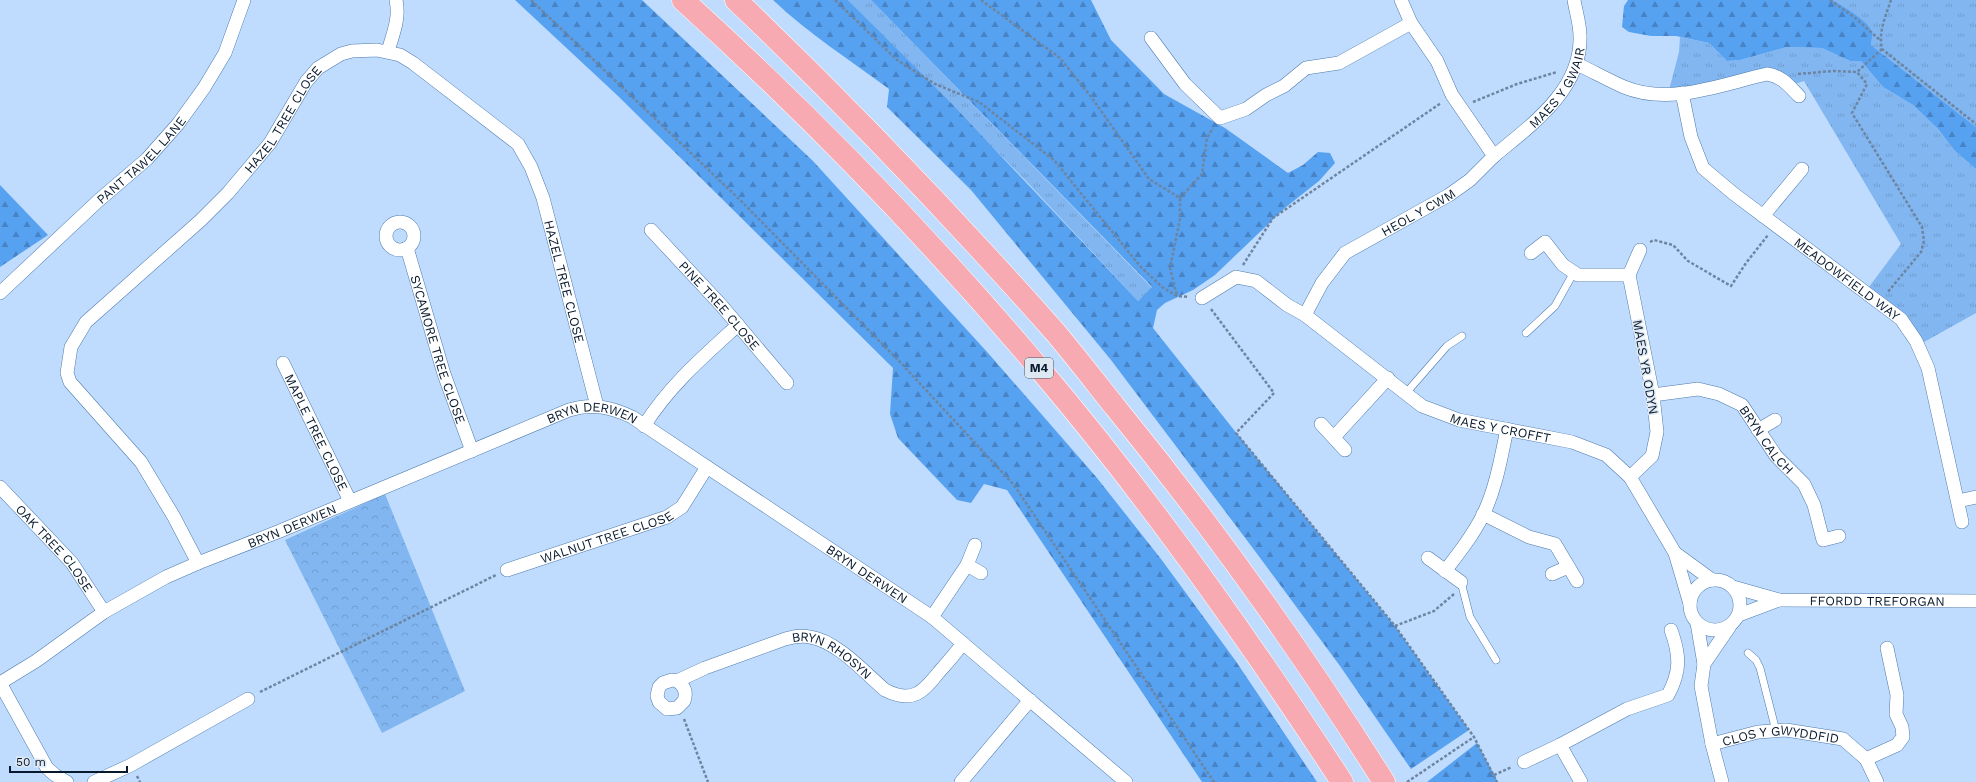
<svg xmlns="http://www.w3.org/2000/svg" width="1976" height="782" viewBox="0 0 1976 782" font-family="'Work Sans',sans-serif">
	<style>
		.grass { fill: url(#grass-tufts) }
		.forest { fill: url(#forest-firs) }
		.park { fill: url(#park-crowns) }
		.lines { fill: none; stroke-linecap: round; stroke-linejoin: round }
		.lane-casing { stroke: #4d7aad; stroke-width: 8 }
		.street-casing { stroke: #4d7aad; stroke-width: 14 }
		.highway-casing { stroke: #fff; stroke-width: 23 }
		.path { stroke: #6d85a1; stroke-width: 2.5; stroke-dasharray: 3 2; stroke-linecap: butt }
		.lane { stroke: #fff; stroke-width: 7 }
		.street { stroke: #fff; stroke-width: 13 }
		.highway { stroke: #f7aab2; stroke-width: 22 }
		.labels { text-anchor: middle; stroke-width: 3; stroke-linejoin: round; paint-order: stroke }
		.shield { fill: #dee8f3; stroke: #485768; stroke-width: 1 }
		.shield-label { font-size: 12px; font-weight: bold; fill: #07192d }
		.street-label { font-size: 13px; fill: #07192d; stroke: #dee8f3 }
	</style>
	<defs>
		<pattern id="grass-tufts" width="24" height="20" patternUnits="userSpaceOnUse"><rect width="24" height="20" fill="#82b6f0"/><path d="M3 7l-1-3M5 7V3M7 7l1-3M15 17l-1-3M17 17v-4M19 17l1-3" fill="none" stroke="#6f9cce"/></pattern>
		<pattern id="forest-firs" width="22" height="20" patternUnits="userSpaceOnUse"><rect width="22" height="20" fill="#57a1f1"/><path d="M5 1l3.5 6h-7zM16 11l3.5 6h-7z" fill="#4682c4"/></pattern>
		<pattern id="park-crowns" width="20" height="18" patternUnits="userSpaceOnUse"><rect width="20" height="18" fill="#82b6f0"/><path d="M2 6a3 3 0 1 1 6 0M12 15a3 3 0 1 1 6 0" fill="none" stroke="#6f9cce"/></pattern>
	</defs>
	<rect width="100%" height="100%" fill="#bfdcfe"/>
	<path class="grass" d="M848,0H871L1152,288L1138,301L1027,182Z
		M1832,0H1976V127L1871,45L1872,33Z
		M1680,37L1709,43L1727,61L1740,60L1787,47L1822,48L1850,61H1861L1883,87L1913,105L1938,129L1955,151L1976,169V313L1917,346L1903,328L1863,295L1901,244L1804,81L1789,86L1781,78L1668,94L1679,52Z"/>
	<path class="forest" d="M515,0H642L813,161L988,353L1097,478L1161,559L1235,660L1317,782H1202L1007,490L984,484L971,503L957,500L898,438L890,414L893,368L618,96Z
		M773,0H848L952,104L1138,301L1152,287L871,0H1091L1111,40L1164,94L1225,128L1288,173L1303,165L1318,152L1330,153L1335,163L1319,181L1286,207L1215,275L1193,290L1165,303L1157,310L1153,328L1234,430L1395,626L1469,730L1411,769L1340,666L1255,551L1111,360L971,190L887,107L889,89C850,60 809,34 773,0Z
		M1628,0H1832C1842,6 1868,20 1872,32C1873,36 1871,42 1871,45L1976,127V169L1955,151L1938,129L1913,105L1883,87L1861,61H1850L1822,48L1787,47L1740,60L1727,61L1709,43L1676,36H1651L1629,32L1622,27L1624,6Z
		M0,185L48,235L0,267Z
		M1477,743L1498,782H1427Z"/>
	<path class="park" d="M385,494L465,691L382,733L285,540Z"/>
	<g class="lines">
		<defs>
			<path id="lane" d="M1526,333L1555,306L1574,272
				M1406,393L1447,346L1462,336
				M1461,582L1470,617L1496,660
				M1748,653L1756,660L1760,668L1776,731"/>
			<g id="street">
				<path d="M1151,38L1185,84L1220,118L1246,109L1266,95L1284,86L1306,68L1339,63L1411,23"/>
				<path d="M388,51C393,34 400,18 396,0"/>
				<path d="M1577,64C1592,71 1608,80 1624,87C1670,106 1722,84 1767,74C1782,76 1789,86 1799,96"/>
				<path id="s1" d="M1682,93L1691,137L1703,168L1734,194L1901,319L1916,341L1928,368L1962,522"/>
				<path id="s2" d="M1494,156C1530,126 1582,90 1580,36C1580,24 1576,12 1574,0"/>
				<path d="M1763,216L1802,169"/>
				<circle cx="400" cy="236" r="14"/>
				<path id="s3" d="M651,230L721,305L787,383"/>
				<path id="s4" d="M407,248L444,374L472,451"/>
				<path d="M1531,253L1545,242L1563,265L1578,275H1629"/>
				<path id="s5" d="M0,293L98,201L147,159L178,124L204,88L225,53L244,0"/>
				<path id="s6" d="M1202,298L1236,277L1256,281L1287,305L1305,315L1322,283L1345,253L1449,195L1470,180L1494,156L1452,95L1437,61L1411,23L1401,0"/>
				<path id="s7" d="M1305,315L1422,406L1459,420L1572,442L1606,455L1630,477L1675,553L1690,604"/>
				<path id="s8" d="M283,363L350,501"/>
				<path id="s9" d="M1653,395L1698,389L1719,394L1742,405L1776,456L1804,484L1814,505L1823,540L1839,536"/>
				<path d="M1321,424L1345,450"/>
				<path d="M644,426C669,386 704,356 738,325"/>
				<path d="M1758,430L1775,420"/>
				<path d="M1334,437L1388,378"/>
				<path d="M1630,477L1652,456L1657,432L1653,395L1629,275L1640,250"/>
				<path id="s10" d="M0,487L72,563L104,612"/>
				<path d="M1958,501L1976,497"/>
				<path d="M1483,514L1529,537L1555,544L1577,581"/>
				<path d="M1675,553L1712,580"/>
				<path d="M1428,558L1461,582"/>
				<path id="s11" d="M198,563L174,517L141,462L70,382L67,373L71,347L86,322L201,220L228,193L270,143L306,82L318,68L341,54L352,51L377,50L400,55L413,63L518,144L531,167L543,198L597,406"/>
				<path d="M967,565L981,573"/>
				<path id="s12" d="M507,570L667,517L682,507L707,467"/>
				<path d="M1445,571C1459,553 1473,535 1483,515C1496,488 1501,458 1507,429"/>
				<path d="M1552,574L1568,567"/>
				<circle cx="1715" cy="605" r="25"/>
				<path id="s13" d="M1733,587L1779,600L1976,601"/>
				<path d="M1739,615L1779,600"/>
				<path d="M932,617L967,565L975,545"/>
				<path d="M1697,623L1704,664L1701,686L1712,744L1722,782"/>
				<path d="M1704,664L1730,626"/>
				<path id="s14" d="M677,681C685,686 687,693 684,701L677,708L667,709L659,702L657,696L659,687L663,683L672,680L677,681L705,668L785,639C793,637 801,635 810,637C837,641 865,673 885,690C913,704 923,692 939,672C948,662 956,653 963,643"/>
				<path id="s15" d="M0,683L36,661L104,612L166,577L198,563L280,531L569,410C592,403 611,407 632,417L932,617L1126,782"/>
				<path d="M0,683L47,768L55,775L67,782"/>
				<path id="s16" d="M1712,744L1758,732L1786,730L1843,739L1866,759L1877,782"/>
				<path d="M1560,745L1581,782"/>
				<path d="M1866,759L1897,745L1903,737L1902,727L1896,714L1897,695L1887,648"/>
				<path d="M1524,762L1560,745L1627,709L1668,695C1681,671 1680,655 1671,630"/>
				<path d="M94,782L131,765L248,699"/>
				<path d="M961,782L1030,700"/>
			</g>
			<path id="highway" d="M683,0C811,116 933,242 1044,374C1153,503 1250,641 1342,782
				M736,0C847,106 953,217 1055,332C1076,357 1096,383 1116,408C1213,527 1302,652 1384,782"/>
		</defs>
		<use href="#lane" class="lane-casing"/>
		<use href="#street" class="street-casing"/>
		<use href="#highway" class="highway-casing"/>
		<path class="path" d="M531,0L740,200L899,361L1014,485L1214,782
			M835,0L897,60L935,84L979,102L1054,160L1140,266L1162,287L1177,296L1189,297
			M981,0L1060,58L1092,98L1149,179L1180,198V219L1170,268L1177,296
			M1830,0L1854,17L1880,40
			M1891,0C1886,15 1878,32 1882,49L1976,124
			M1882,49L1857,72L1867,84L1852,113L1922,227L1924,241L1921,252L1887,293
			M1798,74L1833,71L1857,72
			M1473,102L1517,84L1557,72
			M1180,198L1202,174L1207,138L1213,128
			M1650,242L1654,240L1673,245L1688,261L1731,286L1746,263L1768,235
			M1243,265L1273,218L1441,103
			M1211,309L1274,393L1236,433L1395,626L1474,737L1497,782
			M1395,626L1434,611L1454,594
			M260,692L496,575
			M684,719L708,782
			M1494,775L1512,767
			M137,776L140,782
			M1407,782L1474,737"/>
		<use href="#lane" class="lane"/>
		<use href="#street" class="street"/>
		<use href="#highway" class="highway"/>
	</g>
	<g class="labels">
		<rect class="shield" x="1025" y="358" width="28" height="20" rx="3"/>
		<g class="shield-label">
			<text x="1039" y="372">M4</text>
		</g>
		<g class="street-label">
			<text dy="5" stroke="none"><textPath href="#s2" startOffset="95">MAES Y GWAIR</textPath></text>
			<text dy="5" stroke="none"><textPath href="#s11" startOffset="572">HAZEL TREE CLOSE</textPath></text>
			<text dy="5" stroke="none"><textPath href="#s5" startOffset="194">PANT TAWEL LANE</textPath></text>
			<text dy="5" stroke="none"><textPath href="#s6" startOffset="278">HEOL Y CWM</textPath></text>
			<text dy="5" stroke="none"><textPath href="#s1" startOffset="260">MEADOWFIELD WAY</textPath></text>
			<text dy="5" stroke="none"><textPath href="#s11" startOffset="1015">HAZEL TREE CLOSE</textPath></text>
			<text dy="5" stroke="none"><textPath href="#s3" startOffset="102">PINE TREE CLOSE</textPath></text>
			<text dy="5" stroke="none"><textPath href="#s4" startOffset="106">SYCAMORE TREE CLOSE</textPath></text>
			<text transform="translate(1646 367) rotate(80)" y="5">MAES YR ODYN</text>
			<text dy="5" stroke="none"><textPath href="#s15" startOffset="657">BRYN DERWEN</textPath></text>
			<text dy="5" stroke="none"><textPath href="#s7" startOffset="230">MAES Y CROFFT</textPath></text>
			<text dy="5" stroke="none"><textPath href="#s8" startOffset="77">MAPLE TREE CLOSE</textPath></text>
			<text dy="5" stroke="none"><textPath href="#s9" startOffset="135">BRYN CALCH</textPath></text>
			<text dy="5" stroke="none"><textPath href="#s15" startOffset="333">BRYN DERWEN</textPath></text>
			<text dy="5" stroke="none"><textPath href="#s12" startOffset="105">WALNUT TREE CLOSE</textPath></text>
			<text dy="5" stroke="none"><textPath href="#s10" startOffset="82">OAK TREE CLOSE</textPath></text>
			<text dy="5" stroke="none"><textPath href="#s15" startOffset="981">BRYN DERWEN</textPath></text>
			<text dy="5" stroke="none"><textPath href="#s13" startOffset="146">FFORDD TREFORGAN</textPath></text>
			<text dy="5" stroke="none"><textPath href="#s14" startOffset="258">BRYN RHOSYN</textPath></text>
			<text dy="5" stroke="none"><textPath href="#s16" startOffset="70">CLOS Y GWYDDFID</textPath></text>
		</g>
	</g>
	<path d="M10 766v6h117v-6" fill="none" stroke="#07192d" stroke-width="2"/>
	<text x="16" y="766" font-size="12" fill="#07192d" stroke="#dee8f3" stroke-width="3" paint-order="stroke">50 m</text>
</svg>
